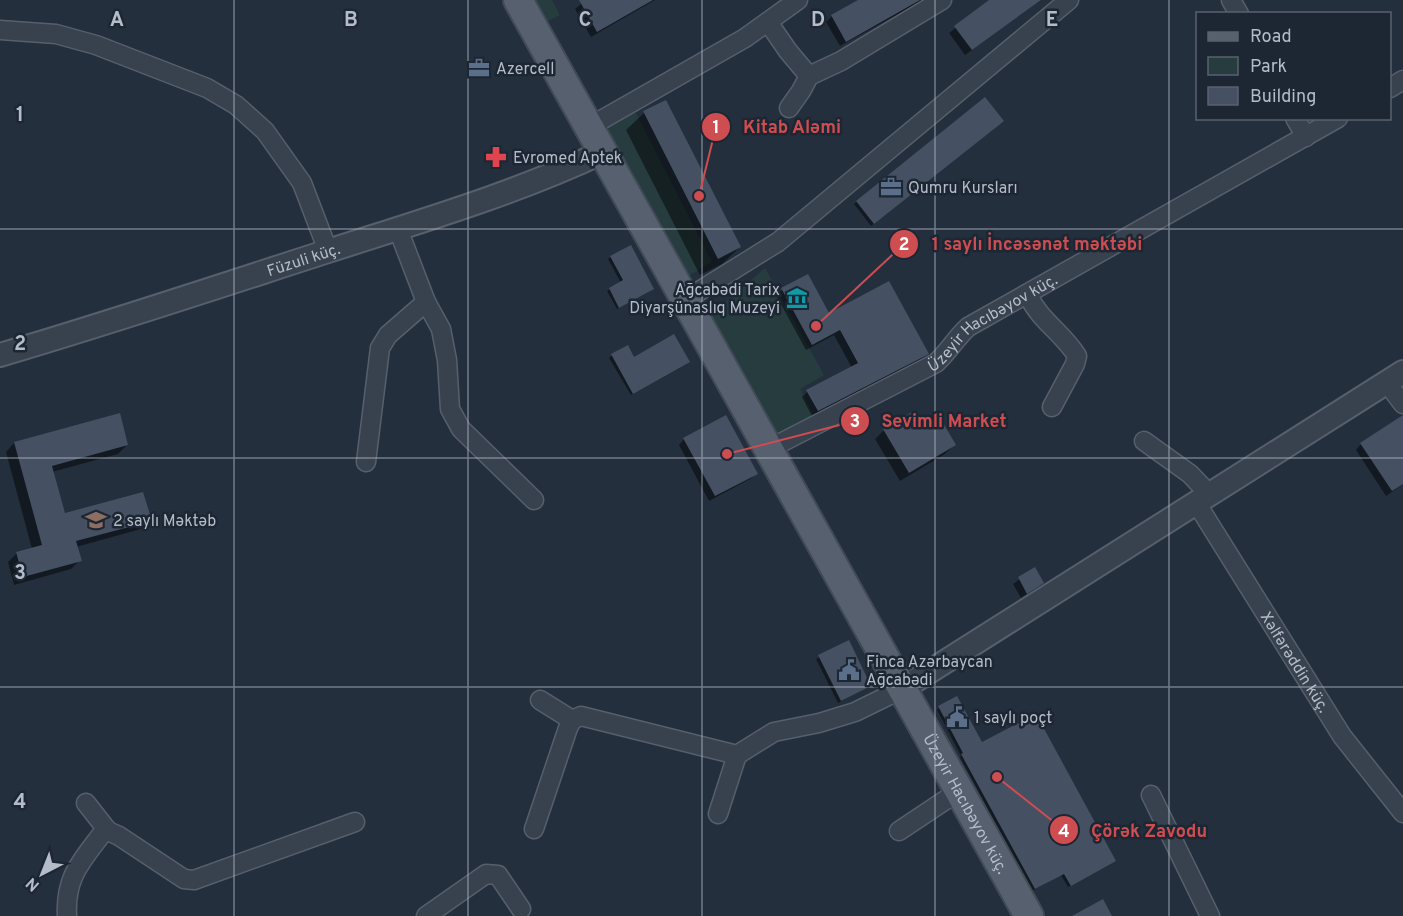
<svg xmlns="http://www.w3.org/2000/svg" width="1403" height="916" viewBox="0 0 1403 916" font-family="Overpass,sans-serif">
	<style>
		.green { fill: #263c3f }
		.shadow { fill: #0007 }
		.building { fill: #455162 }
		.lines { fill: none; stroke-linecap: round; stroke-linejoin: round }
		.minor-casing { stroke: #565f6c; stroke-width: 21 }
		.tertiary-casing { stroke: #565f6c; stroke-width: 26 }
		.primary-casing { stroke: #414a57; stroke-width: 32 }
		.minor { stroke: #38414e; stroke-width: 18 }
		.tertiary { stroke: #38414e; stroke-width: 22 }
		.primary { stroke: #56606e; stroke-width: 28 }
		.grid { fill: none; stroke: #b4bcc9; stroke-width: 1.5; stroke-opacity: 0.55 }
		.labels { text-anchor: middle; stroke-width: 5; stroke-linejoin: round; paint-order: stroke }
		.poi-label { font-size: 16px; fill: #b4bcc9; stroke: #1d2633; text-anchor: start }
		.street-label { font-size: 16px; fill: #b4bcc9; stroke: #1d2633 }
		.grid-label { font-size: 20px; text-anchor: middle; font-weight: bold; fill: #b4bcc9; stroke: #1d2633; stroke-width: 5; stroke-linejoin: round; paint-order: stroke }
		.leader { fill: none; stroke: #ce4d50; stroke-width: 2 }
		.callout-dot { fill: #ce4d50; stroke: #1d2633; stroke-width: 2 }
		.mark-label { font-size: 18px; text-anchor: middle; font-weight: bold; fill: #fff }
		.callout-label { font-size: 18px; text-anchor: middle; font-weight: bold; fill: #ce4d50; stroke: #1d2633; stroke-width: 5; stroke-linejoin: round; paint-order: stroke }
	</style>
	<rect width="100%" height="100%" fill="#242f3e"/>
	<path class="green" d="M528,0H552L560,15L542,24Z
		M635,111L712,262L685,278L603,129Z
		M765,268L824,375L800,389L816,419L779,438L708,317Z"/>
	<path class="shadow" d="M586,0H655L591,37L575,9Z
		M861,0H924L840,46L826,22L832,16Z
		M992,0H1041L965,55L949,33Z
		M985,99L1000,123L871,226L854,204Z
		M665,102L740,247L722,264L700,275L626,130L644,113Z
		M611,257L650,291L617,309L607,291L621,283L608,259Z
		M782,290L828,315L927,354L921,359L812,416L802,397L807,392L852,368L834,335L806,350L776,295Z
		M612,355L634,359L686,364L631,395L609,358Z
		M1403,418V484L1386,496L1356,450L1361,444Z
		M920,429L954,445L945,454L900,481L875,439L884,430Z
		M684,439L756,474L750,479L709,501L679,445Z
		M14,443L127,445L118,454L52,472L64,515L150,520L141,529L76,547L80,560L71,569L14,585L8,562L17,553L32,549L6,452Z
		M1034,569L1042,583L1021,598L1013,584Z
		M848,642L870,686L838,703L816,659Z
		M939,708L981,744L1114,861L1068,887L1061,875L1032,891L960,757L961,756L937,710Z"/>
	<path class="building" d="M579,0H653L597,32Z
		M858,0H920L846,42L831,15Z
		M989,0H1041L972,50L954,26Z
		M985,97L1004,121L874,224L856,201Z
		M666,100L741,247L718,259L643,111Z
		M631,245L654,289L619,308L609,288L623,280L610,256Z
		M808,274L829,313L889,281L929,354L818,411L806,390L858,363L840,330L812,345L781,288Z
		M674,334L690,362L633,394L611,354L628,345L634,357Z
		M912,412L921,427L939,416L956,445L909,473L883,429Z
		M120,413L128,445L52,466L65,513L143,492L152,521L76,541L82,561L23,577L16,552L42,545L14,442Z
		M726,415L758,474L715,496L683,438Z
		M1403,415V484L1392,491L1360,443Z
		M1035,567L1044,583L1027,594L1018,577Z
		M849,640L871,686L841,701L818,655Z
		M957,696L982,742L1036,714L1116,861L1071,886L1064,874L1035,889L961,754L963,753L938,706Z
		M1103,899L1112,916H1072Z"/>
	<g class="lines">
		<defs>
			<g id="minor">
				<path d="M1231,0L1239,14"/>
				<path d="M768,22L788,51L809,76L841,61L942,0"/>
				<path d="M0,30L56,34L96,45L207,88L236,105L265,131L302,183L328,251"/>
				<path d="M1390,88L1403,80"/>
				<path d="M789,108L801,91L809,76"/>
				<path d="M1295,118L1306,137"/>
				<path d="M589,127L745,38L798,0"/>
				<path d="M398,229L426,302L441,329L447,360L450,409L461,429L534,500"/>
				<path d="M1028,295C1040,321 1063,333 1077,356L1075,364L1052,407"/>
				<path d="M685,300L778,242L1069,0"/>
				<path d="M1387,383L1403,404"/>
				<path d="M1144,441L1190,474L1210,495"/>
				<path id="s1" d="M769,449L936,363C948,352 956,338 968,327L1338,118"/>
				<path d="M366,462L380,348L388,335L426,302"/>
				<path id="s2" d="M1197,504L1342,736L1403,813"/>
				<path d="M540,700L572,720"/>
				<path d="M1151,795L1210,916"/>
				<path d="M86,803L108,831"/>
				<path d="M718,814L737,755"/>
				<path d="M534,829L568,728L572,720L581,716L737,755L774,732L819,723L855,712L902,689"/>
				<path d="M899,831L959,791"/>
				<path d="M67,916C65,878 80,863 101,835L108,831L119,836L184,879L194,880L355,822"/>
				<path d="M426,916L486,874L498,875L521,909"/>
			</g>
			<g id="tertiary">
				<path id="s3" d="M0,355C109,323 217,287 325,252C418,222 514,194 603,152"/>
				<path d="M902,689L1403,372"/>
			</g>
			<g id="primary">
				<path id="s4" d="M518,0L1029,916"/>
			</g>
		</defs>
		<use href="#minor" class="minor-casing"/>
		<use href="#tertiary" class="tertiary-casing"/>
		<use href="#primary" class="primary-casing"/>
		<use href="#minor" class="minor"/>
		<use href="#tertiary" class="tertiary"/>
		<use href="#primary" class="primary"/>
	</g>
	<path class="grid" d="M234,0V916M468,0V916M702,0V916M935,0V916M1169,0V916M0,229H1403M0,458H1403M0,687H1403"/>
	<defs>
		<symbol id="office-bare" viewBox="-9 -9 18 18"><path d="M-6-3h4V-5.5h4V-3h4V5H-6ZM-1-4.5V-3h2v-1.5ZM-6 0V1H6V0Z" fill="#5c6f8a" stroke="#1d2633" stroke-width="2.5" paint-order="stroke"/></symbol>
		<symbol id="pharmacy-bare" viewBox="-9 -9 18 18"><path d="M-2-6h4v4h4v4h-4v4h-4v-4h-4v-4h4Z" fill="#e0444e" stroke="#1d2633" stroke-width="2.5" paint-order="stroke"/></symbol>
		<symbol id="museum-bare" viewBox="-9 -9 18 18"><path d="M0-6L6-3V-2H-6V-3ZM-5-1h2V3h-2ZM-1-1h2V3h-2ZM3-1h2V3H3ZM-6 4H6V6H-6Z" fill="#0f9aa8" stroke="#1d2633" stroke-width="2.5" paint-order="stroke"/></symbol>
		<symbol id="school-bare" viewBox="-9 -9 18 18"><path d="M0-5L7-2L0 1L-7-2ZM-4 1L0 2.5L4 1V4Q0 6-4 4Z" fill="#8d6e63" stroke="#1d2633" stroke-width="2.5" paint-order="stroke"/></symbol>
		<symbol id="civic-bare" viewBox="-9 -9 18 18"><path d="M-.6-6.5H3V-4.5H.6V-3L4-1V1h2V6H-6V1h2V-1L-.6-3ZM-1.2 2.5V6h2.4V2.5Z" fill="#5c6f8a" stroke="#1d2633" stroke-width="2.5" paint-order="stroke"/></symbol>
	</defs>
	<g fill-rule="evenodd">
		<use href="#office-bare" x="464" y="53" width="30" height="30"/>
		<use href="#pharmacy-bare" x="481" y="142" width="30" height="30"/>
		<use href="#office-bare" x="876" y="172" width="30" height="30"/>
		<use href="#museum-bare" x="782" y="283" width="30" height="30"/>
		<use href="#school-bare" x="81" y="505" width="30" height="30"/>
		<use href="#civic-bare" x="834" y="655" width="30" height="30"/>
		<use href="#civic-bare" x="942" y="702" width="30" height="30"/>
	</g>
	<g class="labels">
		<g class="poi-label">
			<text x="496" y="74">Azercell</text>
			<text x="513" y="163">Evromed Aptek</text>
			<text x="908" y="193">Qumru Kursları</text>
			<text x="780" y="295" text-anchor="end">Ağcabədi Tarix<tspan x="780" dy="18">Diyarşünaslıq Muzeyi</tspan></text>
			<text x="113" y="526">2 saylı Məktəb</text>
			<text x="866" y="667">Finca Azərbaycan<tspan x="866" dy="18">Ağcabədi</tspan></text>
			<text x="974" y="723">1 saylı poçt</text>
		</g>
		<g class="street-label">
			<text dy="6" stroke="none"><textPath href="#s3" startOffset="318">Füzuli küç.</textPath></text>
			<text dy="6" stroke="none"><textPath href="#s1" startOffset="258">Üzeyir Hacıbəyov küç.</textPath></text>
			<text dy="6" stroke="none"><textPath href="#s2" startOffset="186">Xəlfərəddin küç.</textPath></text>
			<text dy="6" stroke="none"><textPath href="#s4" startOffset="920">Üzeyir Hacıbəyov küç.</textPath></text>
		</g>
	</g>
	<g class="grid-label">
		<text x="117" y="26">A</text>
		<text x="351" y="26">B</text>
		<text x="585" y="26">C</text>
		<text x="818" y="26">D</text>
		<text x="1052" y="26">E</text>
		<text x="20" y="121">1</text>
		<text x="20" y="350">2</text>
		<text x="20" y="579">3</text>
		<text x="20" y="808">4</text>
	</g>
	<path class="leader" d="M699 196L716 127M816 326L904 244M727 454L855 421M997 777L1064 830"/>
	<g class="callout-dot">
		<circle cx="699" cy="196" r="6"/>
		<circle cx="816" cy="326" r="6"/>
		<circle cx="727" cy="454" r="6"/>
		<circle cx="997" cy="777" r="6"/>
		<circle cx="716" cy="127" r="15"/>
		<circle cx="904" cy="244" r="15"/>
		<circle cx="855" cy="421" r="15"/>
		<circle cx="1064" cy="830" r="15"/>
	</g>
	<g class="mark-label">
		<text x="716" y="133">1</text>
		<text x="904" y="250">2</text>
		<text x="855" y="427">3</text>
		<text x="1064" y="837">4</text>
	</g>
	<g class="callout-label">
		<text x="792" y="133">Kitab Aləmi</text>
		<text x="1037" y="250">1 saylı İncəsənət məktəbi</text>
		<text x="944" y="427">Sevimli Market</text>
		<text x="1149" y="837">Çörək Zavodu</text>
	</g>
	<rect x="1196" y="12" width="195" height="108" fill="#1d2633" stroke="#59626f" stroke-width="1.5"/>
	<rect x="1208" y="32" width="30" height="9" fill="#56606e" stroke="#59626f" stroke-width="1.5"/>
	<text x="1250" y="42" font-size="18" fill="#b4bcc9">Road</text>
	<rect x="1208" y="57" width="30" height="18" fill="#263c3f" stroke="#59626f" stroke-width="1.5"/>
	<text x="1250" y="72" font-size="18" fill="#b4bcc9">Park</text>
	<rect x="1208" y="87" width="30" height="18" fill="#455162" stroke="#59626f" stroke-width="1.5"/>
	<text x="1250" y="102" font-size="18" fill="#b4bcc9">Building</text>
	<g transform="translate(42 874) rotate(222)" stroke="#1d2633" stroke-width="4.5" paint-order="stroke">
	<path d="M0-4.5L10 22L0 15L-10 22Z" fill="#b4bcc9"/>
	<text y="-9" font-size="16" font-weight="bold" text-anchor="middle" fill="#b4bcc9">N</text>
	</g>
</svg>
